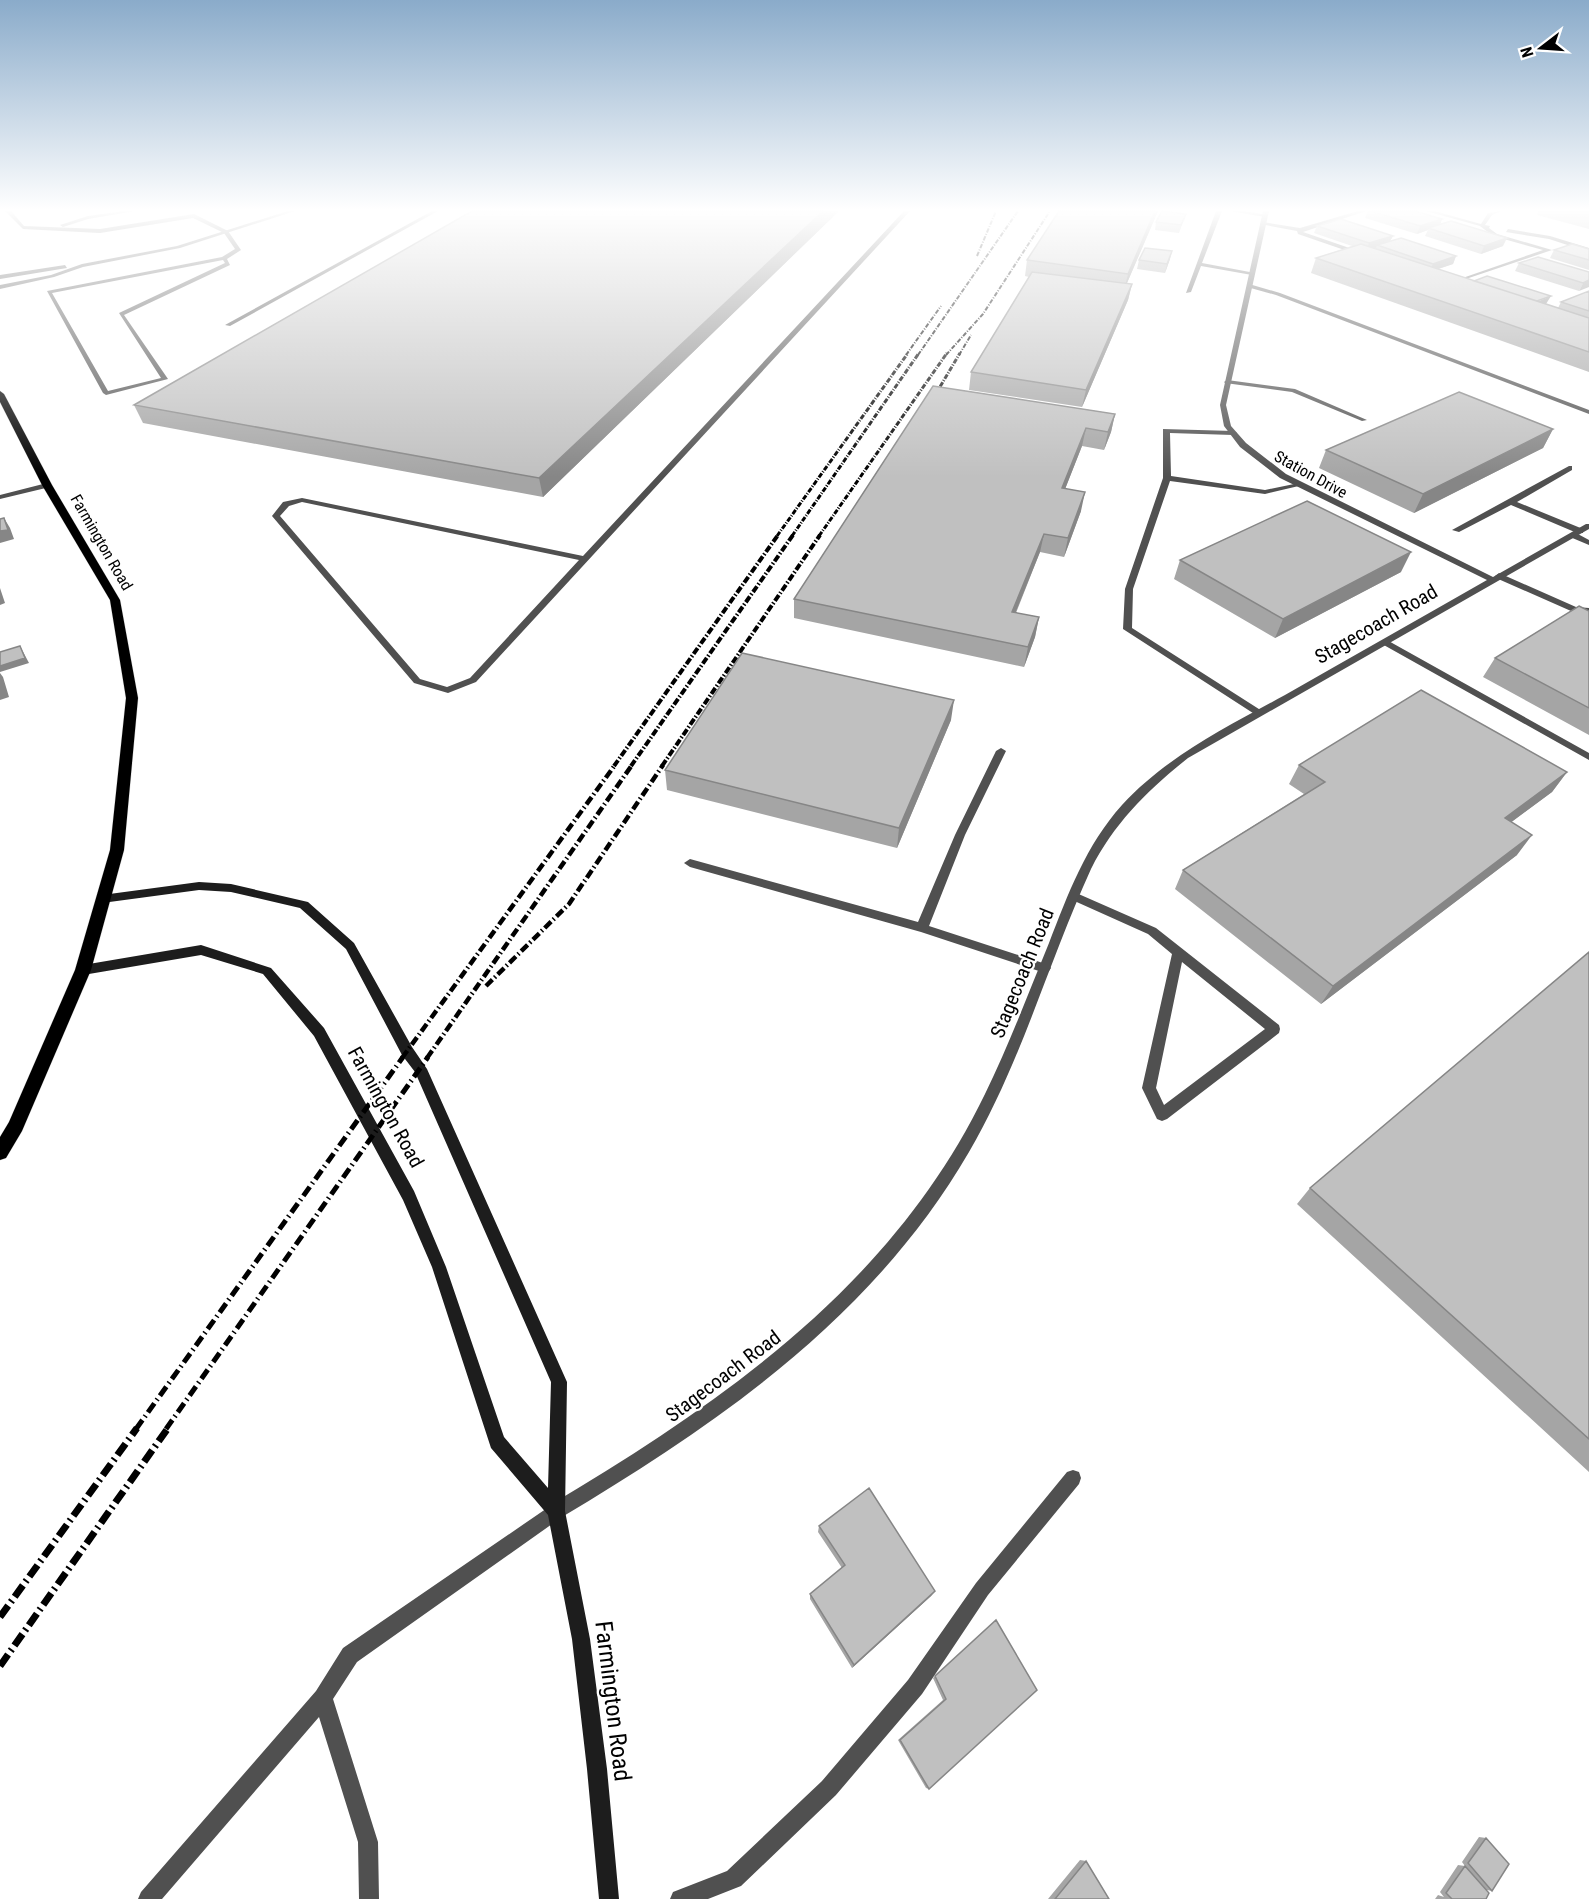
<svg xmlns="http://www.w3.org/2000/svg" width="1589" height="1899" viewBox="0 0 1589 1899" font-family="'Roboto Condensed',sans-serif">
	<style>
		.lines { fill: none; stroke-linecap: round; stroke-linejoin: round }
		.primary-casing { stroke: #dbdbdb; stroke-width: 1 }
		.lane { fill: #505050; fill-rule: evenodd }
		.street { fill: #505050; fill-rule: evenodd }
		.secondary { fill: #1d1d1d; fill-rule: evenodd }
		.primary { fill: #000; fill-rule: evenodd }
		.rail-far5 { stroke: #000; stroke-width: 2; stroke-dasharray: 4.5 1.5 1 1.5; stroke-linecap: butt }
		.rail-far4 { stroke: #000; stroke-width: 3; stroke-dasharray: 5 1.5 1 1.5; stroke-linecap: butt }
		.rail-far3 { stroke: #000; stroke-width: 4; stroke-dasharray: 7 2 1.5 2; stroke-linecap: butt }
		.rail-far2 { stroke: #000; stroke-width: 4.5; stroke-dasharray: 9 3 1.5 3; stroke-linecap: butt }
		.rail-far1 { stroke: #000; stroke-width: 5; stroke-dasharray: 11 4 1.5 4; stroke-linecap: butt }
		.rail { stroke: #000; stroke-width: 7; stroke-dasharray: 14 4.5 2 4.5; stroke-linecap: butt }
		.wall { fill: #a5a5a5 }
		.shaded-wall { fill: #868686 }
		.building { fill: #c0c0c0; stroke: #868686; stroke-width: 1.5 }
		.labels { text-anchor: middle; stroke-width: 4.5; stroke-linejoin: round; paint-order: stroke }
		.far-street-label { font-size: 16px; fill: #000; stroke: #fff }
		.street-label { font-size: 20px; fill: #000; stroke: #fff }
		.near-street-label { font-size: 24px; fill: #000; stroke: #fff }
	</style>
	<rect width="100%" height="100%" fill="#fff"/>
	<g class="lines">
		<defs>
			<path id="primary" d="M0,391L4,394L52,485L120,600L138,698L124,850L91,970L22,1131L6,1158L0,1160V1137L9,1122L75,970L110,850L126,698L110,600L42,485L0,402Z"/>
		</defs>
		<use href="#primary" class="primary-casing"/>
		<path class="lane" d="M5,211H11L24,226L100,229L194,214L228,231L241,250L227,259L230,265L124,315L168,379L106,395L103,393L47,291L222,257L235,249L224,233L193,218L100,233L23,229ZM223,260L225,263L119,313L161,378L108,391L52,293Z
			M124,211H135L88,219L63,227L60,225L88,216Z
			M432,211H438L230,326L225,325Z
			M904,211H910L476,682L448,693L414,683L272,516L283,502L302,498L583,556ZM302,502L579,560L470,678L447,687L420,679L280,516L289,506Z
			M1216,211H1222L1202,263L1255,273L1252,275L1201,266L1191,292L1186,293Z
			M1230,211H1243L1268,215L1265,217Z
			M1358,211H1366L1303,232L1361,252L1359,255L1298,234L1297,231L1260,224L1263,222L1300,228Z
			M1426,211H1434L1481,224L1488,213L1501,211L1492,215L1485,225L1490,226L1489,228L1497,234L1552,250L1451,284V282L1543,250L1493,236L1480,226Z
			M1508,229L1550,236L1589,248V252L1549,239L1506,232Z
			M1249,284L1280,293L1589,410V414L1276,295L1247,287Z
			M1227,380L1295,389L1367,420L1362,421L1292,392L1225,383L1224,382Z
			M1163,429L1233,431L1237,433L1233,435L1170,433L1171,476L1265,490L1299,483L1303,485L1265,494L1170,481L1133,589L1132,628L1262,711V715H1256L1123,629L1125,589L1163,478Z
			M1569,466H1572V470L1517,502L1583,529V533H1577L1511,505L1459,532L1452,530Z
			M1570,533H1576L1589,540V545L1570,537Z
			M1499,573L1576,607L1589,608V614L1571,611L1496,578L1495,576Z
			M1385,639L1589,753V760L1382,644L1380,642Z
			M1001,748L1006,751L965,835L929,926L1049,965L1051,968L1049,971L1045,973L921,932L690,867L684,863L690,859L918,922L955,835L996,751Z
			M1074,892L1156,928L1279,1025L1280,1029L1279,1033L1167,1119L1162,1121L1157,1119L1142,1088L1172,954L1148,934L1070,899L1068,896L1070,893ZM1182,962L1265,1029L1164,1105L1156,1088Z
			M1073,1470L1079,1472L1081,1478L1079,1484L988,1595L922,1694L836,1795L741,1886L708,1899H670L673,1892L727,1871L822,1781L908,1680L976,1583L1067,1472Z
			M556,1502L562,1505L565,1511L562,1517L357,1662L333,1699L378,1842L379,1899H359L358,1842L319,1717L162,1899H138L141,1892L316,1691L343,1648Z"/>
		<path class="street" d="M288,211H295L180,248L83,267L54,277L0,289V285L51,275L82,264L177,246Z
			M1263,211H1269L1226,405L1231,426L1246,443L1286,474L1493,577L1586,524H1589V529L1188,758C1148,790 1114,823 1091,869C1048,963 1021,1063 969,1152C873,1317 722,1421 562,1517L556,1520L550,1517L547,1511L550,1505C726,1400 893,1284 985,1094C1009,1045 1028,994 1049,943C1068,894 1086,845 1122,805C1167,756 1227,727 1285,695C1352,657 1420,618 1487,580L1280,478L1240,447L1224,426L1220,405Z
			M65,265L67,268L0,279V275Z
			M47,483L51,485L50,487L0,499V495Z"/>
		<path class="secondary" d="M199,882L231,884L308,902L354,943L412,1047L427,1069L567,1382L565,1511L590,1639L607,1769L619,1899H599L587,1769L572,1639L548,1515L491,1448L432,1267L403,1200L314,1036L263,974L201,955L83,975L79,973L77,970L79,967L83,965L201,945L271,968L324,1028L414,1191L446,1267L504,1437L548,1488L551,1382L415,1072L402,1055L346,949L300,908L231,892L199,890L102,903L96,899L102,895Z"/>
		<use href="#primary" class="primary"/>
		<path class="rail-far5" d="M977,256L996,211
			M906,355L941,306
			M918,355L1018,211
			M946,355L983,314L1050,211
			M959,355L971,335"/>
		<path class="rail-far4" d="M931,402L960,353
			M777,536L908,353
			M792,536L919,353
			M819,536L947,353"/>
		<path class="rail-far3" d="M614,766L778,535
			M631,766L793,535
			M662,766L820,535"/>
		<path class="rail-far2" d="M486,986L569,904L663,765
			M402,1058L615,765
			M427,1058L632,765"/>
		<path class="rail-far1" d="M136,1429L403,1057
			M166,1429L428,1057"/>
		<path class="rail" d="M0,1617L137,1428
			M0,1666L168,1428"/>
	</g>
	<path class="wall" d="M472,211H839L543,497L143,423L134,405Z
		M1158,211L1127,283L1132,284L1128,300L1082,407L969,390L971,372L1029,277L1025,276L1027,260Z
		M1368,211H1415L1442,219L1440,225L1503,246L1481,254L1425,236L1428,230L1417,234L1365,218Z
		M1538,211H1589V229L1537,215Z
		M1186,214L1179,233L1155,230L1156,222Z
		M1317,226L1393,236L1390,241L1456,256L1453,264L1438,269L1558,308L1561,302L1589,291V372L1311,273L1316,258L1352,246L1314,233Z
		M1589,249V270L1550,258L1554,250Z
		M1170,259L1165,273L1137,269L1139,260Z
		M1519,263L1589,272L1579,291L1515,271Z
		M933,386L1115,414L1111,432L1104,450L1082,446L1065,489L1081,511L1064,557L1040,552L1016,613L1039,617L1035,637L1024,667L794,618V599Z
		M1553,429L1543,448L1414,513L1319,468L1326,450Z
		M1180,560L1401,572L1275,638L1174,579Z
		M1589,611V735L1483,677L1495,658Z
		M951,720L897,848L667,790L665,770Z
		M1299,765L1567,772L1552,792L1511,822L1517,855L1321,1004L1175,889L1183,870L1304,794L1289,784Z
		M1589,952V1472L1297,1204L1310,1188Z
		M819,1526L935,1591L931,1596L852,1668L810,1599V1594L842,1568L818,1532Z
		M996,1620L929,1789L926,1788L898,1740L943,1700L933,1678Z
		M1479,1837L1486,1838L1492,1891L1487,1890L1486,1899H1435L1438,1895L1444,1897L1440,1892L1458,1865L1465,1866L1462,1862Z
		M1080,1860L1086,1861L1109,1899H1048Z"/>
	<path class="shaded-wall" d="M823,211H839L543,497L539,478Z
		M1155,211H1158L1124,290L1128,274Z
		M1442,219L1439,227L1428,228V230L1417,234L1420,226Z
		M1393,236L1389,243L1377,245L1376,248L1366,251L1369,243Z
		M1507,238L1503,246L1481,254L1484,246Z
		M1172,251L1170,259L1165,273L1167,264Z
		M1456,256L1453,264L1429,272L1433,264Z
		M1589,280V287L1579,291L1583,283Z
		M1132,284L1128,300L1082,407L1086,390Z
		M1551,296L1546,304H1532Z
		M1115,414L1111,432L1104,450L1108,432Z
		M1086,428L1082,446L1058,507L1062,488Z
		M1553,429L1543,448L1414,513L1423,494Z
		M1085,492L1081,511L1064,557L1068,538Z
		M4,518L10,528L14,539L0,543V531Z
		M1044,534L1040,552L1008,631L1012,612Z
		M1411,552L1401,572L1275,638L1283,619Z
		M0,588L5,603L0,605Z
		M1039,617L1035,637L1024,667L1028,647Z
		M20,646L29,663L0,672V666Z
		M0,673L3,677L9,697L0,700Z
		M954,700L951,720L897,848L899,828Z
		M1567,772L1552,792L1490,838L1505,818Z
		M1532,835L1517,855L1321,1004L1333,986Z
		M935,1591L931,1596L852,1668L854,1665Z"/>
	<path class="building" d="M472,211H823L539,478L134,405Z
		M1059,211H1155L1128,274L1027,260Z
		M1162,211L1186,214L1181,225L1156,222Z
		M1371,211H1415L1442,219L1420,226Z
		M1341,219L1393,236L1369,243L1317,226Z
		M1451,221L1507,238L1484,246L1428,228Z
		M1401,238L1456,256L1433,264L1377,245Z
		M1361,244L1589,318V352L1316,258Z
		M1572,244L1589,249V260L1554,250Z
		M1145,248L1172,251L1167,264L1139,260Z
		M1538,257L1589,272V280L1583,283L1519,263Z
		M1032,272L1132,284L1086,390L971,372Z
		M1487,276L1551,296L1537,301L1474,281Z
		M1589,291V311L1561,302Z
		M933,386L1115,414L1108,432L1086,428L1062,488L1085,492L1068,538L1044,534L1012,612L1039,617L1028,647L794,599Z
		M1459,392L1553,429L1423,494L1326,450Z
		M1307,501L1411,552L1283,619L1180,560Z
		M4,518L8,530L0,531V519Z
		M1579,606L1589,611V708L1495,658Z
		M20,646L25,658L0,666V652Z
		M742,653L954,700L899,828L665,770Z
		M1421,690L1567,772L1505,818L1532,835L1333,986L1183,870L1325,782L1299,765Z
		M1589,952V1439L1310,1188Z
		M869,1488L935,1591L854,1665L810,1594L845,1565L819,1526Z
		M996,1620L1037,1690L929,1789L900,1740L946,1699L935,1676Z
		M1486,1838L1509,1864L1492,1891L1468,1863Z
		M1086,1861L1109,1899H1055Z
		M1465,1866L1489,1893L1486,1899H1452L1446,1893Z"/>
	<linearGradient id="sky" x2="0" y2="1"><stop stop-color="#8aabca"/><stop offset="0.44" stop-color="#fff"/><stop offset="1" stop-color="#fff" stop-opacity="0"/></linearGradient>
	<rect width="1589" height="477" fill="url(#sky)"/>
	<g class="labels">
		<g class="far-street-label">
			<text transform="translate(1311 474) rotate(29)" y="6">Station Drive</text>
			<text transform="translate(102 542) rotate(60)" y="6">Farmington Road</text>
		</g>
		<g class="street-label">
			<text transform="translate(1376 624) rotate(-30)" y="7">Stagecoach Road</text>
			<text transform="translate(1022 973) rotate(-68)" y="7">Stagecoach Road</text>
			<text transform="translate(386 1107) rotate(61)" y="7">Farmington Road</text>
			<text transform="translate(723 1376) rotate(-37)" y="7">Stagecoach Road</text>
		</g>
		<g class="near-street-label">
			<text transform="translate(613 1701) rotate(83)" y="8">Farmington Road</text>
		</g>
	</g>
	<g transform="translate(1541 48) rotate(253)" stroke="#ffffff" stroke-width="4.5" paint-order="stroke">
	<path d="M0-4.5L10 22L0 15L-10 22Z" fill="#000000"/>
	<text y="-9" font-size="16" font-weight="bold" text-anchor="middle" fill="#000000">N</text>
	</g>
</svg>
